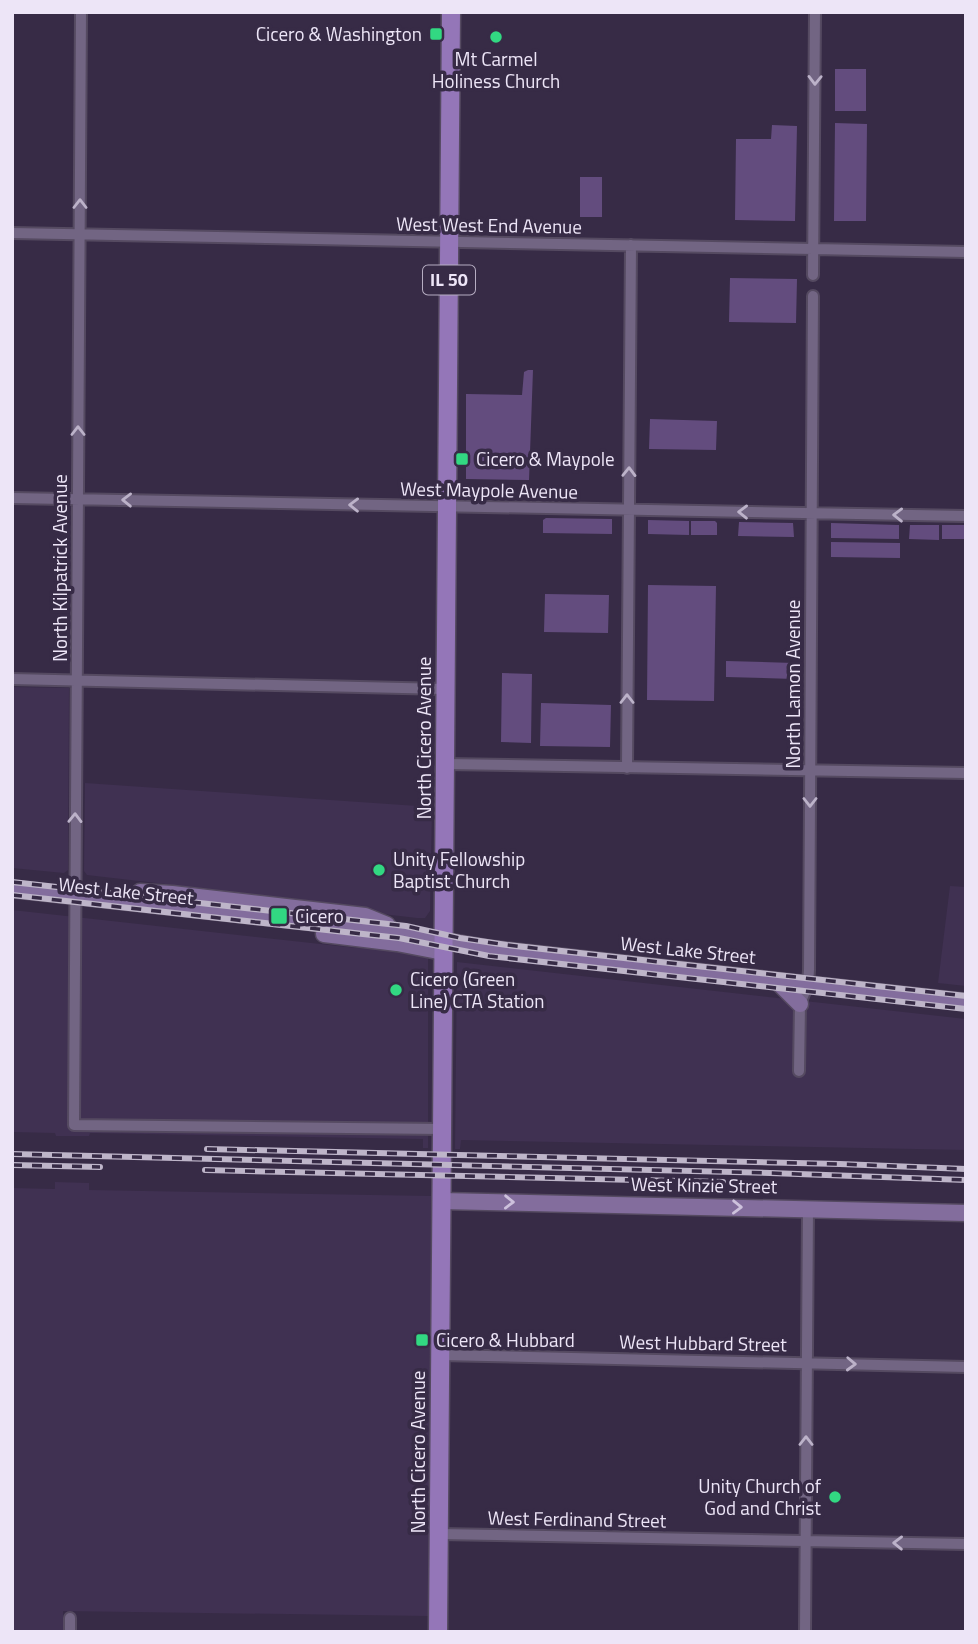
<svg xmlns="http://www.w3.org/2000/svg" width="978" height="1644" viewBox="0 0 978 1644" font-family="'Titillium Web',sans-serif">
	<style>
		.built { fill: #403152 }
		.green { fill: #634c7e }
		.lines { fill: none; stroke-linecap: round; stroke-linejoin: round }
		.street-casing { stroke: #554a61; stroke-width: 14 }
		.secondary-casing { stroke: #554a61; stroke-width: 19 }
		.primary-casing { stroke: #554a61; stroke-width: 21 }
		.street { stroke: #726583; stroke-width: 10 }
		.secondary { stroke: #836d9d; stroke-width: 16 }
		.primary { stroke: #9476b8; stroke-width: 18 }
		.rail-casing { stroke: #beb5c9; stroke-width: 6 }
		.rail { stroke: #372b46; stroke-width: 3.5; stroke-dasharray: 10; stroke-linecap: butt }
		.oneway { stroke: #bcb2c9 }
		.oneway2 { stroke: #cdc1dc }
		.poi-dot { fill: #32d882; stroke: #372b46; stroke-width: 2.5 }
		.labels { text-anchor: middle; stroke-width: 7; stroke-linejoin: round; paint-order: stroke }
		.shield { fill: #372b46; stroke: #b6adc2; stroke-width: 2 }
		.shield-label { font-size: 18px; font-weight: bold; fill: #ede5f7 }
		.poi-label { font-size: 19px; fill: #ede5f7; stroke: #372b46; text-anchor: start }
		.street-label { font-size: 19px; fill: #ede5f7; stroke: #372b46 }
	</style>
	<rect width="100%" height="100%" fill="#372b46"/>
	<path class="built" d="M12,687L69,688L68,870L64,873L12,868Z
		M85,783L432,807L430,911L425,918H417L374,913L357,906L87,875L84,871Z
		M950,886L966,887V986L938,983Z
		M12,910L357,948L381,947L428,955V1148H423V1139L90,1133L89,1136H56L55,1133L12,1132Z
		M457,962L966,1019V1150L461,1140L460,1149H455Z
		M55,1182L89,1183V1190L431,1196L428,1616L63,1611V1632H12V1188L55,1189Z"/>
	<path class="green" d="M835,69H866V111H835Z
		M835,123L867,124L866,221H834Z
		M772,125L797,126L795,221L735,220L736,139H771Z
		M580,177H602V217H580Z
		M730,278L797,279L796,323L729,322Z
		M528,370H533L529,480L466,479V394L522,395L524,372Z
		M650,419L717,421L716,450L649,449Z
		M546,518L612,519V534L543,533V520Z
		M648,520L689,521V535L648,534Z
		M691,521H715L717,523V535H691Z
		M739,522L793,523L794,537L738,536Z
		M831,523L898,525H899V539L831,538Z
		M910,525H939V540L909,539Z
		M942,525H966V539H942Z
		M831,542L900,543V558L831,557Z
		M648,585L716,586L714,701L647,700Z
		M545,594L609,595L608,633L544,632Z
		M726,661L794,663V679L726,677Z
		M502,673L532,674L531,743L501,742Z
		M541,703L611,705L610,747L540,746Z"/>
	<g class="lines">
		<defs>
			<path id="street" d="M81,12L74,1125L442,1129
				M12,233L966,252
				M813,275L815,12
				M12,498L966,516
				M12,679L445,689
				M445,764L966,773
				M627,768L631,245
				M799,1071L800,1004L808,984L809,970L813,296
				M440,1355L966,1367
				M439,1534L966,1544
				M70,1632V1618
				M805,1632L808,1208"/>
			<path id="secondary" d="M12,889L375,929L492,949L966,1002
				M140,892L172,894L365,916L387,925
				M324,934L397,943L443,952
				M777,981L800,1004
				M441,1201L966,1213"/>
			<path id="primary" d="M438,1632L451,12"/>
		</defs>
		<use href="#street" class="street-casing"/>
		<use href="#secondary" class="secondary-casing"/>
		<use href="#primary" class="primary-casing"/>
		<use href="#street" class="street"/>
		<use href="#secondary" class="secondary"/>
		<use href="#primary" class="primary"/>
		<defs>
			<path id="rail" d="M12,882L406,926L460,938L507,945L966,996
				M12,895L399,938L489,956L966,1009
				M207,1149L840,1164L966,1169
				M12,1154L770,1173L966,1180
				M12,1165L100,1167
				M205,1170L723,1182"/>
		</defs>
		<use href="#rail" class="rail-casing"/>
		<use href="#rail" class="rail"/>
	</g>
	<defs><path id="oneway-chevron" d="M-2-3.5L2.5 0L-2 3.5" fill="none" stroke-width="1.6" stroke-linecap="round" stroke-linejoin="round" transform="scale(1.75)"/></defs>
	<g class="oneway">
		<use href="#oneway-chevron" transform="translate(815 80) rotate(91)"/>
		<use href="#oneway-chevron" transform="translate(80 204) rotate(-90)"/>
		<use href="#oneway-chevron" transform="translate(78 431) rotate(-90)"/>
		<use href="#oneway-chevron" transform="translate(629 472) rotate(-89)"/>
		<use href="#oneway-chevron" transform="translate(127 500) rotate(-179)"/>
		<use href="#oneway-chevron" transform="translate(354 505) rotate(-179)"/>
		<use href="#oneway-chevron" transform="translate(743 512) rotate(-179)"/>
		<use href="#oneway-chevron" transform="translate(898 515) rotate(-179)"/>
		<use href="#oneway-chevron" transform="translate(627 699) rotate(-90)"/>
		<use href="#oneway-chevron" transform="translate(810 802) rotate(90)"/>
		<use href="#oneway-chevron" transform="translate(75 818) rotate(-89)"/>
		<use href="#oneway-chevron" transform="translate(851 1364) rotate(2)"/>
		<use href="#oneway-chevron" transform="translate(806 1441) rotate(-90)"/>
		<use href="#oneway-chevron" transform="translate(898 1543) rotate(-179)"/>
	</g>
	<g class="oneway2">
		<use href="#oneway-chevron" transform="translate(509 1202) rotate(1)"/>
		<use href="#oneway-chevron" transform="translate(737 1207) rotate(1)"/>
	</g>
	<g class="poi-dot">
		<rect x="429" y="27" width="14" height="14" rx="3.5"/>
		<circle cx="496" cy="37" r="7"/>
		<rect x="455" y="452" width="14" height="14" rx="3.5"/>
		<circle cx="379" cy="870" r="7"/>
		<rect x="270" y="907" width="18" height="18" rx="3.5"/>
		<circle cx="396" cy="990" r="7"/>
		<rect x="415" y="1333" width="14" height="14" rx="3.5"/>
		<circle cx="835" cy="1497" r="7"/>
	</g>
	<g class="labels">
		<rect class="shield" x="423" y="265.5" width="52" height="29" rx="5"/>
		<g class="shield-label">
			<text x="449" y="286">IL 50</text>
		</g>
		<g class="poi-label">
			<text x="422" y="41" text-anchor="end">Cicero &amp; Washington</text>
			<text x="496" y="66" text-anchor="middle">Mt Carmel<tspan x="496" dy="22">Holiness Church</tspan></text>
			<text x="476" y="466">Cicero &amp; Maypole</text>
			<text x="393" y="866">Unity Fellowship<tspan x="393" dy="22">Baptist Church</tspan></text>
			<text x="295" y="923">Cicero</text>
			<text x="410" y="986">Cicero (Green<tspan x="410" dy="22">Line) CTA Station</tspan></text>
			<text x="436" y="1347">Cicero &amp; Hubbard</text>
			<text x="821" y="1493" text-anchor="end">Unity Church of<tspan x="821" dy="22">God and Christ</tspan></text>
		</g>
		<g class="street-label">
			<text transform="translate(489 225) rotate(1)" y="7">West West End Avenue</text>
			<text transform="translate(489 490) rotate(1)" y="7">West Maypole Avenue</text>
			<text transform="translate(60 568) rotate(-90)" y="7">North Kilpatrick Avenue</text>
			<text transform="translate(793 684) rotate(-90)" y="7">North Lamon Avenue</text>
			<text transform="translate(424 738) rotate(-90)" y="7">North Cicero Avenue</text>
			<text transform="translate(126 891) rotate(6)" y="7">West Lake Street</text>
			<text transform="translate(688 950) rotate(6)" y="7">West Lake Street</text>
			<text transform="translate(704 1185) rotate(1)" y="7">West Kinzie Street</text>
			<text transform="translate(703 1343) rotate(1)" y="7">West Hubbard Street</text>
			<text transform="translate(418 1452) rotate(-90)" y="7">North Cicero Avenue</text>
			<text transform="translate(577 1519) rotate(1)" y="7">West Ferdinand Street</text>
		</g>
	</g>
	<rect width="978" height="1644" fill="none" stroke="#ede5f7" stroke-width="28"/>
</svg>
